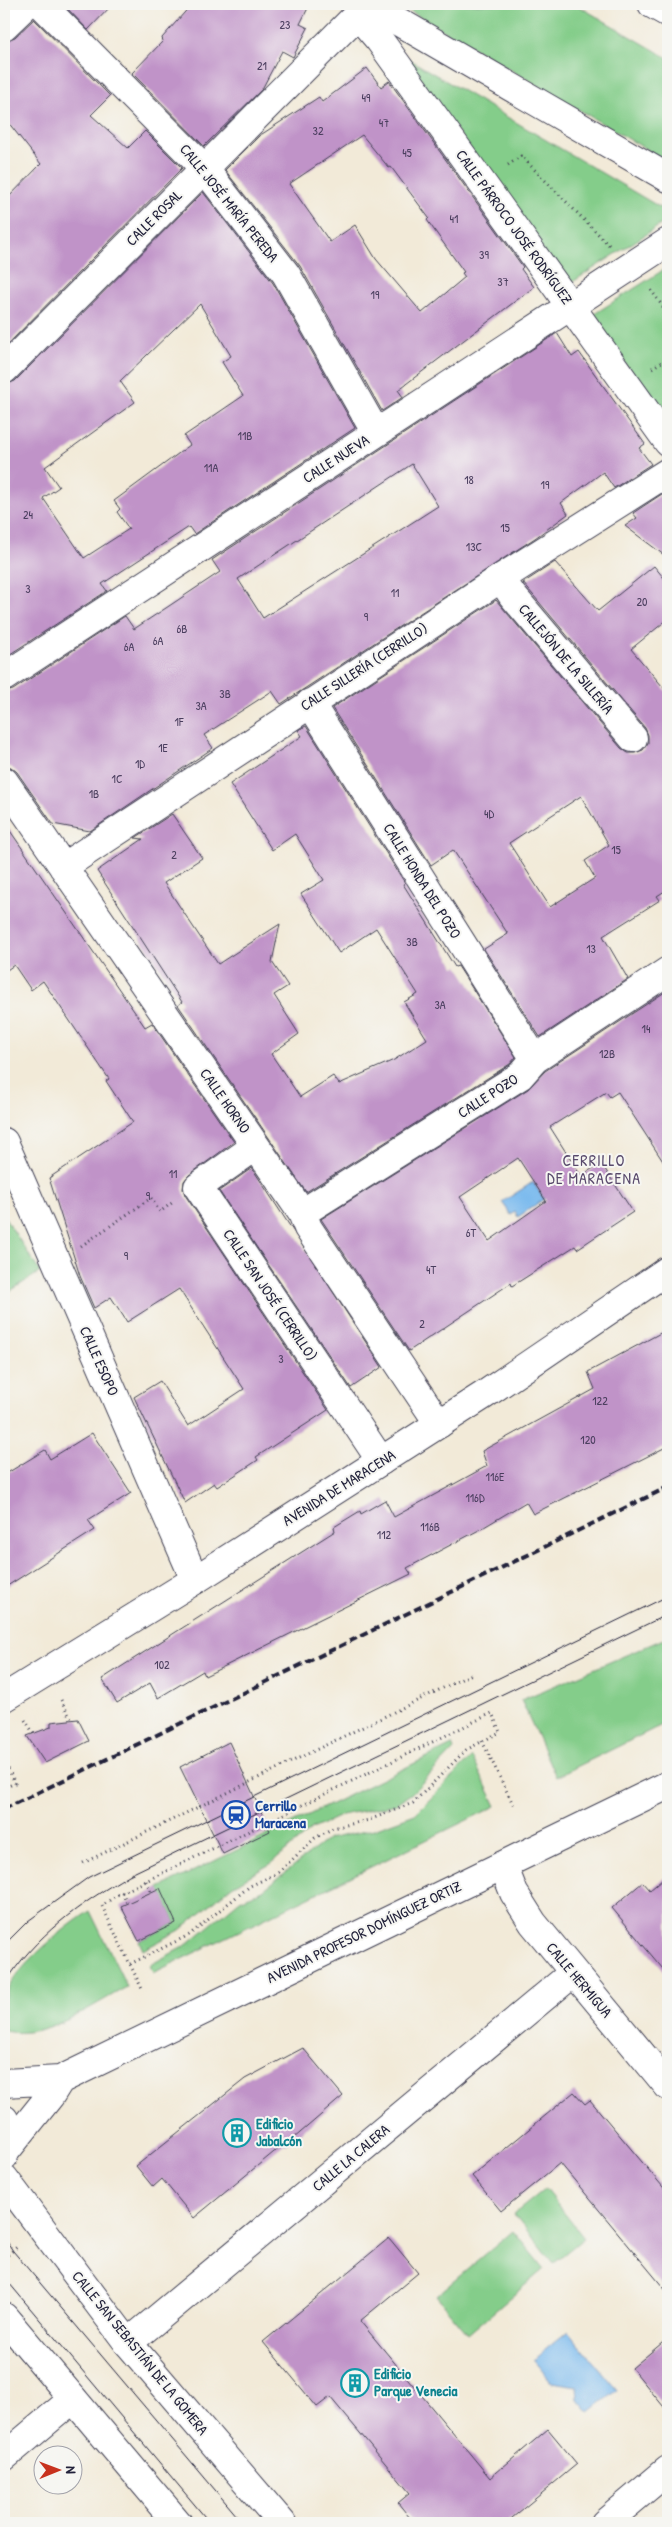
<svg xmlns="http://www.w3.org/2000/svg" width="672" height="2527" viewBox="0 0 672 2527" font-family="'Patrick Hand',sans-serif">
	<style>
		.green { fill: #84cd8a; stroke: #537862 }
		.water { fill: #7abaee; stroke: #4e6e94 }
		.building { fill: #c093c8; fill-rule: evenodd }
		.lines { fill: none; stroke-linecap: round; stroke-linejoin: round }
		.minor-casing { stroke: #414053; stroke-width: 30 }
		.major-casing { stroke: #414053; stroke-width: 30 }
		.highway-casing { stroke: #414053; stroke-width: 30 }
		.path { stroke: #414053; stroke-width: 3; stroke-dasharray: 1 4; stroke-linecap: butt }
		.minor { stroke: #fff; stroke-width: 28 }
		.major { stroke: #fff; stroke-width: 28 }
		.highway { stroke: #fff; stroke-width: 28 }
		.tram { stroke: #22223b; stroke-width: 1 }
		.rail { stroke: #22223b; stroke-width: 4; stroke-dasharray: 8 4; stroke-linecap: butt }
		.labels { text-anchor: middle; stroke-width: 4; stroke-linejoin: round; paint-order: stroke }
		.number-label { font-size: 12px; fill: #4a3e5e }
		.street-label { font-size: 15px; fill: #22223b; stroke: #f6f6f2 }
		.transit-label { font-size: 15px; font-weight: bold; fill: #164399; stroke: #f6f6f2; text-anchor: start }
		.culture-label { font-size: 15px; font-weight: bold; fill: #0d838f; stroke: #f6f6f2; text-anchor: start }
		.neighbourhood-label { font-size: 16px; letter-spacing: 1px; fill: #594a6c; stroke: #f6f6f2 }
	</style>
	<rect width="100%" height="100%" fill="#f6f6f2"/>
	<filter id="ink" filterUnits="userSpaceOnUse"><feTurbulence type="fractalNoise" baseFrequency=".02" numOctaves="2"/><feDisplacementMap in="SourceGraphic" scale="10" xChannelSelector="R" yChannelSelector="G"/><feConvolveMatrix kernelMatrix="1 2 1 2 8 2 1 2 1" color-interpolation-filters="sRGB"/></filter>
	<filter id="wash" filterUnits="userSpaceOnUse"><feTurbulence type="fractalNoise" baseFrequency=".0096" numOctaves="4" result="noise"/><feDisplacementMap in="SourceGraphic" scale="20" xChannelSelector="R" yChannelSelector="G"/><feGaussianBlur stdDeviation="1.12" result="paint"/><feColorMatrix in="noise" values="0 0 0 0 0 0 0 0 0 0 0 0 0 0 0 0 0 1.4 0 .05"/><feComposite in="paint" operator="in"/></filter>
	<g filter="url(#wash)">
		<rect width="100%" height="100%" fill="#f2ead8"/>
		<path class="green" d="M398,4H575L668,58V162Z
			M402,55L668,212V220L568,285Z
			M668,267V424L591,316Z
			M4,1216L40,1272L4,1295Z
			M668,1637V1722L556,1777L521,1700Z
			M452,1745L454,1750L412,1793L396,1804L342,1815L311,1830L272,1863L232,1886L180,1930L143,1950L139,1941L176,1923L159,1888Z
			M472,1757L496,1806L153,1973L150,1965L185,1946L240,1900L263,1890L328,1839L374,1829L415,1814Z
			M90,1911L127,1987C91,2006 46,2040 4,2031C4,2021 2,2009 4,1999C9,1972 67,1925 90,1911Z
			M545,2189L584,2238L553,2263L514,2214Z
			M513,2231L544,2269L468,2334L436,2296Z"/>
		<path class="water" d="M533,1182L544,1199L518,1217L515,1212L511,1215L502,1202Z
			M568,2331L617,2390L589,2412L578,2399L577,2386L552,2382L533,2360Z"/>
		<g id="blocks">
			<path class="building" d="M63,4H113L88,30Z
				M192,4H310L300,24L308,28L293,57L282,51L262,89L204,146L132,73L163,41L162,38Z
				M34,19L110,96L91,115L128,148L145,131L182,168L4,348V202L41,164L4,117V41L15,37Z
				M367,68L381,87L389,81L523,267L521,269L534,287L398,390L403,397L382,411L300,266L225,170L259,136L319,97L322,102ZM362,135L389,168L391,167L429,218L427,220L464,272L462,273L465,277L422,313L376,259L355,225L330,242L289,184Z
				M203,192L273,283L355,428L194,534L189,527L102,584L107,591L4,658V385L15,381ZM200,304L231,356L222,362L243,396L184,436L190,445L114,501L120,509L117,512L129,529L84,558L43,498L59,487L45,467L135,402L120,381Z
				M557,333L572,357L579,352L599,380L645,444L639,448L651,464L614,488L603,472L561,503L568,514L535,538L281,704L272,691L204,735L213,748L90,831L53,824L17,772L11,767L4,766V692L13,690L125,616L134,629L166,608L220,572L212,560ZM412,464L438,506L263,618L238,579Z
				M668,490V558L625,526L637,518L633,513Z
				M555,562L598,611L654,566L668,583V619L631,649L668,693V889L657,896L660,900L603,936L628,979L540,1037L484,949L508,934L453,850L431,865L332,708L496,600L621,748L628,753H635L643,750L648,743V735L645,728L523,583ZM581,796L609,845L585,861L595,878L550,907L509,843Z
				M306,726L405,883L403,884L455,967L458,966L516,1057L510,1064L306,1192L178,1005L182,1002L97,871L143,839L135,838L172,814L202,858L164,883L218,964L280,924L272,962L288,986L274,995L299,1034L271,1054L300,1097L333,1076L339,1084L394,1060L427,1039L404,1002L418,994L376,928L339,953L301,894L324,880L295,834L272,850L230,784L302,736L298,730Z
				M4,822L145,1027L152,1023L234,1142L189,1175L184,1181L183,1189L185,1195L328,1410L256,1457L258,1460L217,1487L214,1483L185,1503L134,1397L160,1381L188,1426L244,1389L179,1289L127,1322L111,1297L94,1308L80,1276L49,1178L133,1122L106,1081L109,1079L43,981L31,990L14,965L4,972Z
				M668,990V1169L618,1092L610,1097L606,1092L550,1127L581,1176L601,1163L633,1212L577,1249L575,1246L512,1286L511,1283L409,1351L321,1219L528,1089L545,1071ZM518,1158L546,1201L489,1241L460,1197Z
				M252,1168L382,1367L351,1388L219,1191Z
				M668,1329V1446L533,1514L526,1502L479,1530L407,1568L411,1574L205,1676L203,1671L158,1698L150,1683L117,1703L102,1679L335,1531L334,1527L360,1511L361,1514L385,1500L394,1517L487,1466L482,1451L595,1389L588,1372Z
				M92,1433L131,1493L88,1520L95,1530L4,1588V1475L45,1450L50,1459Z
				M78,1719L89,1741L45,1763L27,1736L51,1727V1722Z
				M229,1742L270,1831L223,1854L180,1767Z
				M668,1875V1975L612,1908L643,1882L650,1890Z
				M160,1888L176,1923L139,1941L121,1906Z
				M303,2048L343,2096L286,2145L285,2143L194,2218L162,2179L153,2187L136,2166L245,2079Z
				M574,2092L585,2104L590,2100L668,2193V2293L560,2163L501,2211L472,2176Z
				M389,2238L418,2273L360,2321L490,2478L548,2429L577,2464L506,2523H414L398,2503L410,2493L330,2397L317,2407L263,2342Z
				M668,2338V2412L632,2368Z"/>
		</g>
	</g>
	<g filter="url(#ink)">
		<use href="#blocks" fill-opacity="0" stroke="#414053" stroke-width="1"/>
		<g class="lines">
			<defs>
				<path id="minor" d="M41,4L204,168L286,274L376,433
					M357,14L380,41L668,442
					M4,26L27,4
					M4,370L368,4
					M501,578L512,595L633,738
					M4,677L668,242
					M310,703L535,1059
					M4,781L302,1213L308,1228L439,1424
					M63,867L501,578L668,472
					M4,1142L195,1580
					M256,1146L198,1187L381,1461
					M302,1213L520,1076L535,1059L668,971
					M503,1865L514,1893L533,1923L668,2086
					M4,2083L60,2080L668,1785
					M5,2152L50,2096L60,2080
					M128,2343L573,1973
					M4,2457L73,2399
					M605,2523L668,2470"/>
				<path id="major" d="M368,4L668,178
					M4,1698L195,1580L484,1395L668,1270
					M4,2119L6,2133L4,2156
					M4,2178L128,2343L282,2523
					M4,2317L178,2523"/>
				<path id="highway" d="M652,4L668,13"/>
			</defs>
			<use href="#minor" class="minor-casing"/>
			<use href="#major" class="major-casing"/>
			<use href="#highway" class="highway-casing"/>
			<path class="path" d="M508,165L521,156L609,245
				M651,290L668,314
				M652,368L668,358
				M81,1246L151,1198L160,1212L172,1203
				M61,1700L71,1719
				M25,1720L34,1734
				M482,1741L515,1808
				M4,1760L15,1783L4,1788
				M83,1863L472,1674
				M146,1881L151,1892
				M122,1892L127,1903
				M130,1964L189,1935L250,1886L278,1873L315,1838L333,1828L369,1820L413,1803L466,1750L500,1732L492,1713L115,1896L102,1906L142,1989
				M4,2258L18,2246"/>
			<use href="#minor" class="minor"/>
			<use href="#major" class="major"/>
			<use href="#highway" class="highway"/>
			<path class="tram" d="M4,1945L28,1921L89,1877L668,1596
				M4,1985C35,1935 80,1904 129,1875L668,1614
				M4,2237L13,2251L243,2523
				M4,2277L210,2523"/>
			<path class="rail" d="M4,1809L668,1487"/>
		</g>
	</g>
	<defs>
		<symbol id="station-ring" viewBox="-11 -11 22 22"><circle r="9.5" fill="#f6f6f2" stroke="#1a4fb4" stroke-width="1.5"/><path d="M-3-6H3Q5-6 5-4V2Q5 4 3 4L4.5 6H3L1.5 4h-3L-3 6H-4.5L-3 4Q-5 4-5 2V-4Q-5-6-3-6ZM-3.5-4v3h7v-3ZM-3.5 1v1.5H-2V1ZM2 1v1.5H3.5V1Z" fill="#1a4fb4"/></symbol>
		<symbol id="building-ring" viewBox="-11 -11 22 22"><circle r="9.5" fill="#f6f6f2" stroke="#0f9aa8" stroke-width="1.5"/><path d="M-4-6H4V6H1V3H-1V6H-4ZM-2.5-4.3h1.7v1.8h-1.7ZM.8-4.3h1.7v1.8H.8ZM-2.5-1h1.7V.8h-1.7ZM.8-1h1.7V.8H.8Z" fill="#0f9aa8"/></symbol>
	</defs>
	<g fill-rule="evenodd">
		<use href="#station-ring" x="220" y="1799" width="32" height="32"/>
		<use href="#building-ring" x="221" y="2117" width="32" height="32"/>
		<use href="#building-ring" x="339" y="2367" width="32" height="32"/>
	</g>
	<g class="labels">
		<g class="number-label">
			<text x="285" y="29">23</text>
			<text x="262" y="70">21</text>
			<text x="366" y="102">49</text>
			<text x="384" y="127">47</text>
			<text x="318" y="135">32</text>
			<text x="407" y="157">45</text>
			<text x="454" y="223">41</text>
			<text x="484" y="259">39</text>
			<text x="503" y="286">37</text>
			<text x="375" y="299">19</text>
			<text x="245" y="440">11B</text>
			<text x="211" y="472">11A</text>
			<text x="469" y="484">18</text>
			<text x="545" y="489">19</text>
			<text x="28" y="519">24</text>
			<text x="505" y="532">15</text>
			<text x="474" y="551">13C</text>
			<text x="28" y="593">3</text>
			<text x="395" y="597">11</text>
			<text x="642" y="606">20</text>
			<text x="366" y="621">9</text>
			<text x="182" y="633">6B</text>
			<text x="158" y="645">6A</text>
			<text x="129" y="651">6A</text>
			<text x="225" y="698">3B</text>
			<text x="201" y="710">3A</text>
			<text x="179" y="726">1F</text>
			<text x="163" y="752">1E</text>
			<text x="140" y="768">1D</text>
			<text x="117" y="783">1C</text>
			<text x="94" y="798">1B</text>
			<text x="489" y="818">4D</text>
			<text x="616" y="854">15</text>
			<text x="174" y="859">2</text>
			<text x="412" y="946">3B</text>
			<text x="591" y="953">13</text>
			<text x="440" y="1009">3A</text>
			<text x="646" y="1033">14</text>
			<text x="607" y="1058">12B</text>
			<text x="173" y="1178">11</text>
			<text x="148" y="1200">9</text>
			<text x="471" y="1237">6T</text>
			<text x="126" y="1260">9</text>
			<text x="431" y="1274">4T</text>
			<text x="422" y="1328">2</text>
			<text x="281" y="1363">3</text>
			<text x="600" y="1405">122</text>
			<text x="588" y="1444">120</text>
			<text x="495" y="1481">116E</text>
			<text x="475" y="1502">116D</text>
			<text x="430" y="1531">116B</text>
			<text x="384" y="1539">112</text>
			<text x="162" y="1669">102</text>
		</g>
		<g class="street-label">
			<text transform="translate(229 203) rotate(51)" y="5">CALLE JOSÉ MARÍA PEREDA</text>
			<text transform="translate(154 218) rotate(-45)" y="5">CALLE ROSAL</text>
			<text transform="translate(514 227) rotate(54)" y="5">CALLE PÁRROCO JOSÉ RODRÍGUEZ</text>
			<text transform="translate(336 459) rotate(-33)" y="5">CALLE NUEVA</text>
			<text transform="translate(566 659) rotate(50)" y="5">CALLEJÓN DE LA SILLERÍA</text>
			<text transform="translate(364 667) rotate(-33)" y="5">CALLE SILLERÍA (CERRILLO)</text>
			<text transform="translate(422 881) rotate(58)" y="5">CALLE HONDA DEL POZO</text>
			<text transform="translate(488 1096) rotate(-33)" y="5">CALLE POZO</text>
			<text transform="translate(225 1101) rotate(55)" y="5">CALLE HORNO</text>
			<text transform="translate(270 1295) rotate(56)" y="5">CALLE SAN JOSÉ (CERRILLO)</text>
			<text transform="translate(99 1361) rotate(66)" y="5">CALLE ESOPO</text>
			<text transform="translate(339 1488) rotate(-32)" y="5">AVENIDA DE MARACENA</text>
			<text transform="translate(364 1932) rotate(-26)" y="5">AVENIDA PROFESOR DOMÍNGUEZ ORTIZ</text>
			<text transform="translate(579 1980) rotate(50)" y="5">CALLE HERMIGUA</text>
			<text transform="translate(351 2158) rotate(-40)" y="5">CALLE LA CALERA</text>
			<text transform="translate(140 2353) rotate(51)" y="5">CALLE SAN SEBASTIÁN DE LA GOMERA</text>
		</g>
		<g class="transit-label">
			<text x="255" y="1811">Cerrillo<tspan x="255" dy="17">Maracena</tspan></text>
		</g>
		<g class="culture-label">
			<text x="256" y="2129">Edificio<tspan x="256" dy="17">Jabalcón</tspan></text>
			<text x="374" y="2379">Edificio<tspan x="374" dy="17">Parque Venecia</tspan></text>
		</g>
		<g class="neighbourhood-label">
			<text x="594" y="1166">CERRILLO<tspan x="594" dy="18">DE MARACENA</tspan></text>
		</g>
	</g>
	<rect width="672" height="2527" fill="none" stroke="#f6f6f2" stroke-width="20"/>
	<g transform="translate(58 2470) rotate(89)"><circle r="24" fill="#f6f6f2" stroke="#a1a1a9"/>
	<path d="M0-4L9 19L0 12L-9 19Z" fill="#c8321e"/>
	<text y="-8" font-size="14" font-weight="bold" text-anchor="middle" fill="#22223b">N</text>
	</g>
</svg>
